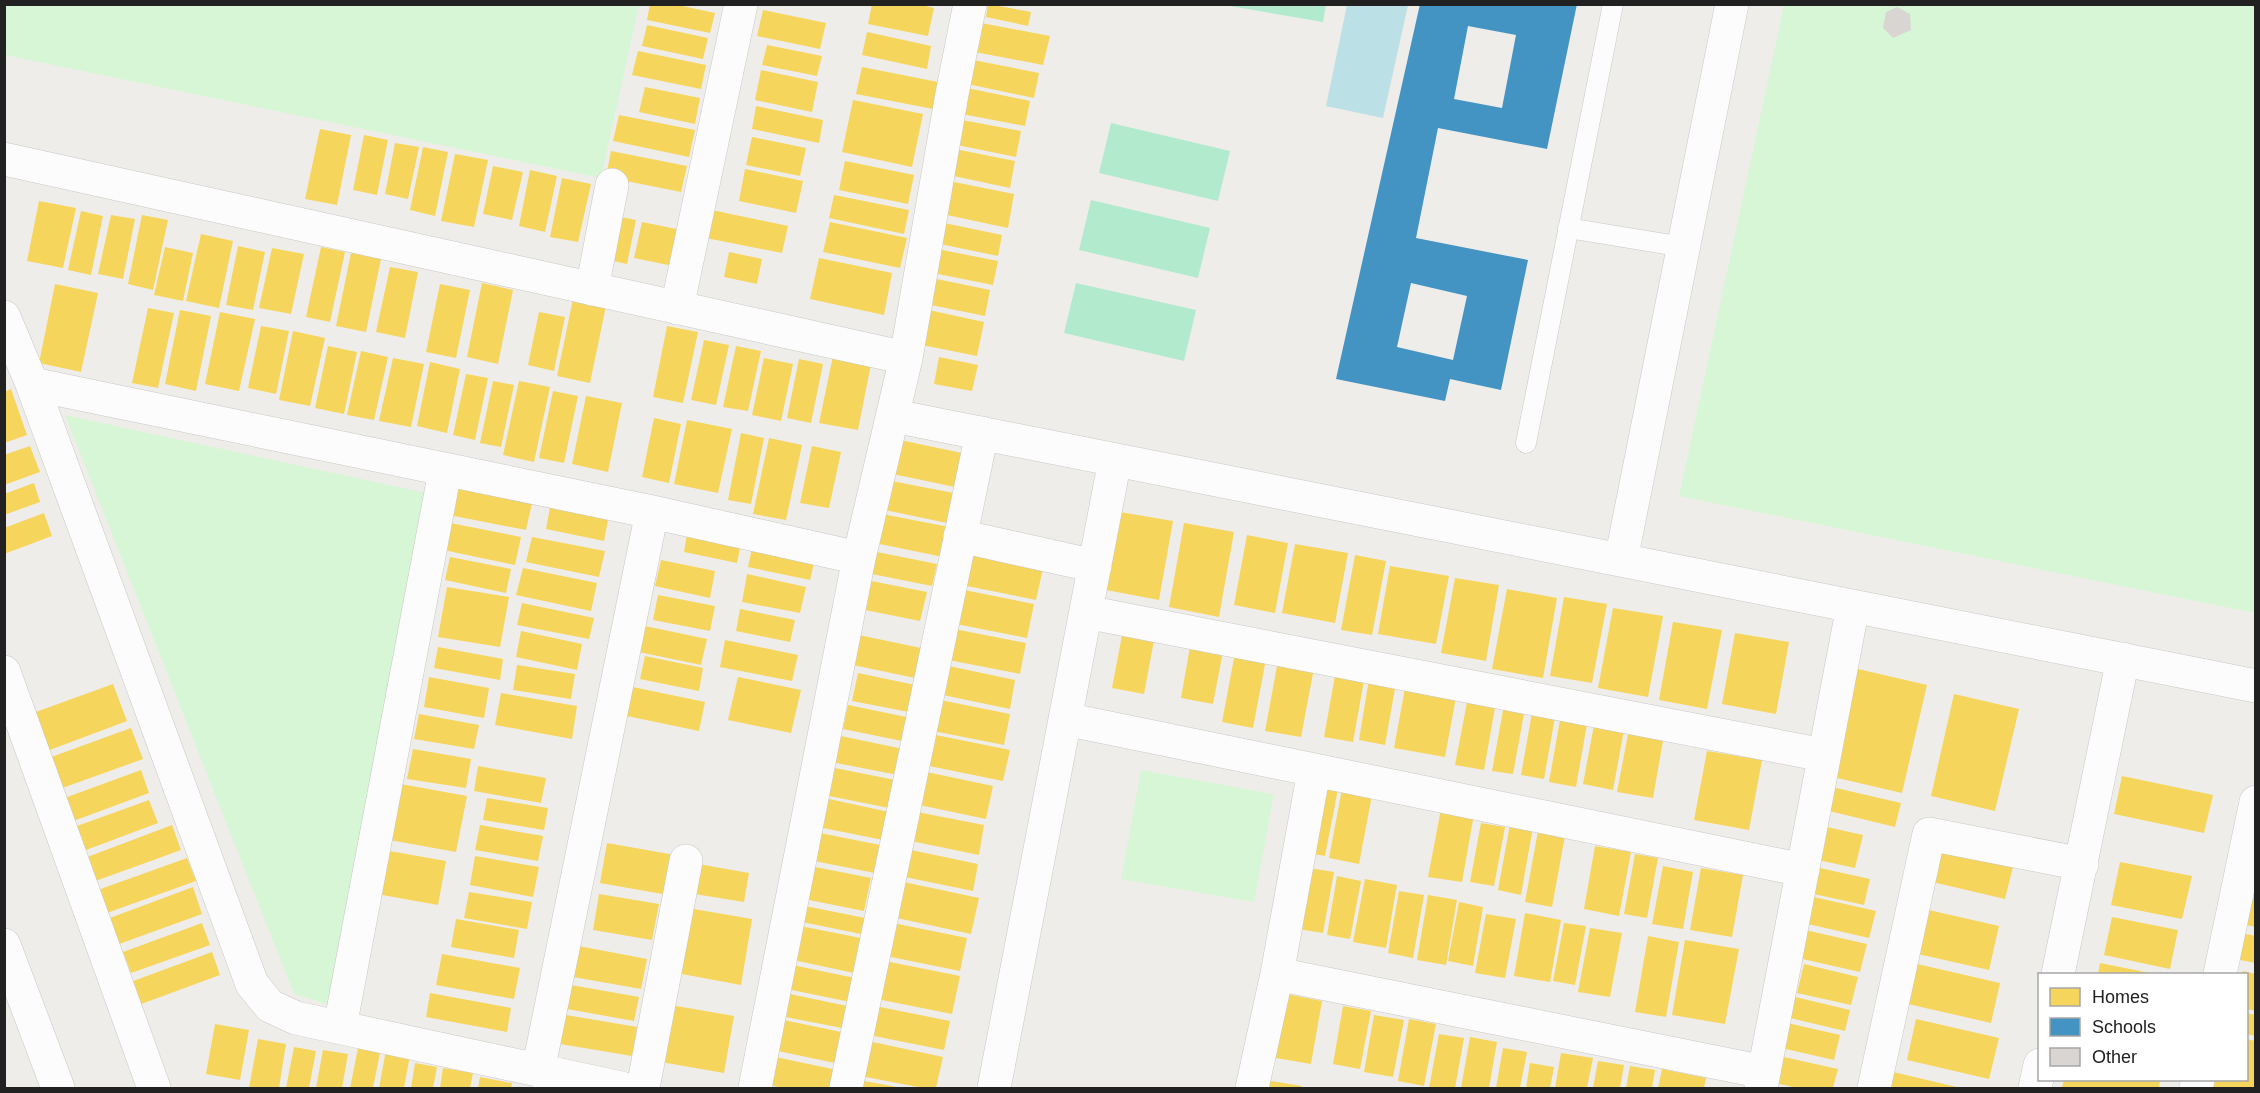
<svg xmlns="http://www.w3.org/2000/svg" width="2260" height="1093" viewBox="0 0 2260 1093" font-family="Arial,sans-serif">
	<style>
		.park { fill: #d7f6d5 }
		.pitch { fill: #b2eace }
		.water { fill: #bbe0e5 }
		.homes { fill: #f6d55c }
		.schools { fill: #4393c3; fill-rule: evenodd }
		.building { fill: #d8d5d3 }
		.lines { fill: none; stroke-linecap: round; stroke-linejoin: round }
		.service-casing { stroke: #c8c7c6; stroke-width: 21 }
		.minor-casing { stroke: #c8c7c6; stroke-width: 34 }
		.service { stroke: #fdfcfc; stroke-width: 20 }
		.minor { stroke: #fdfcfc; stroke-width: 33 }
	</style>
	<rect width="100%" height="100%" fill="#efedea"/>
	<path class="park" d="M5,5H639L601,178L5,55Z
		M1784,5H2255V613L1679,496Z
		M65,415L440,496L339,1008L294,994Z
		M1141,770L1274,794L1254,902L1121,879Z"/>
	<path class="pitch" d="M1224,5L1326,4V5L1323,22Z
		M1111,123L1230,151L1218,201L1099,173Z
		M1091,200L1210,228L1198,278L1079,250Z
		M1076,283L1196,310L1184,361L1064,333Z"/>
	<path class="water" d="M1347,5H1408L1383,118L1326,106Z"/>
	<path class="homes" d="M650,4H673L715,13L710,33L647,20Z
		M872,4H917L934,8L928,36L868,24Z
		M988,4L1031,12L1028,26L986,17Z
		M763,10L826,23L820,49L757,36Z
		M981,23L1050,36L1043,65L975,52Z
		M647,25L708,38L703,59L642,46Z
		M867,32L931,46L927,69L862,55Z
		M767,45L822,56L817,76L762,65Z
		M638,51L706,65L701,89L632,75Z
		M963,58L1039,73L1034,98L958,82Z
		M862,67L938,82L933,109L856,94Z
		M761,70L818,82L812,112L755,100Z
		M645,87L700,98L695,124L639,112Z
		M967,88L1030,101L1025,126L962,114Z
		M853,100L923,114L912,167L842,152Z
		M756,106L823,120L819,143L752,129Z
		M619,115L695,130L689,157L613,141Z
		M962,120L1021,131L1016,157L957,145Z
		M320,129L351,135L337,205L305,199Z
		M364,135L388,140L377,195L353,190Z
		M752,137L806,148L800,176L746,165Z
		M395,143L419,147L408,199L385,194Z
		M423,147L448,152L435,216L410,210Z
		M955,149L1015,161L1010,188L949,175Z
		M611,151L687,166L681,192L606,177Z
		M455,154L488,160L474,227L441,221Z
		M845,161L914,175L908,204L839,190Z
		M493,166L523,172L512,220L483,214Z
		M745,169L803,181L796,213L739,201Z
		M530,170L557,176L545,232L519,226Z
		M562,178L591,184L578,242L550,237Z
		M949,181L1014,194L1008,228L942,214Z
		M834,195L909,210L904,234L829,218Z
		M39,201L76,208L63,268L27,261Z
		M707,209L788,226L782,253L701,237Z
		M81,211L103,216L91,275L68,270Z
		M111,215L135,219L123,279L98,274Z
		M142,215L168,220L153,290L128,284Z
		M610,215L636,220L627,264L600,258Z
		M642,222L691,232L683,268L634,258Z
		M830,222L907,238L900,268L823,252Z
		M944,223L1002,235L998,256L940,244Z
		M201,234L233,241L219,308L186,301Z
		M238,246L265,252L253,310L226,305Z
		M165,247L193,253L183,301L154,295Z
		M321,247L345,252L330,322L306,317Z
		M272,248L304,254L291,314L259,308Z
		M937,249L998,261L993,285L933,273Z
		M729,252L762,259L757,284L724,277Z
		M351,253L381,259L366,332L336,326Z
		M819,258L892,273L884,315L810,299Z
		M390,267L418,272L405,338L376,332Z
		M932,278L990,290L985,316L926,304Z
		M482,283L513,290L498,364L467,357Z
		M55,284L98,293L81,372L39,363Z
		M440,284L470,290L456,358L426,352Z
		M573,299L606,306L590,383L557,376Z
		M148,308L174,313L158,388L132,383Z
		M924,309L984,322L977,356L917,344Z
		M180,310L211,316L196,391L165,384Z
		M220,312L255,319L239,391L205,384Z
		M539,312L565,317L554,371L528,365Z
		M261,326L289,331L276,394L248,388Z
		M667,326L698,332L683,403L653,397Z
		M293,331L325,338L310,406L279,400Z
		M704,340L729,345L716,405L691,400Z
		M328,346L357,352L344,414L315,408Z
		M736,346L761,351L748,411L723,407Z
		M361,351L388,357L374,420L347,415Z
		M833,356L871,364L858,430L819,423Z
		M939,357L978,365L972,391L934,384Z
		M393,358L424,364L411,427L379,421Z
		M764,358L793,364L781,421L752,415Z
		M799,359L823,364L811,423L787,418Z
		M430,362L460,369L447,433L417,426Z
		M466,374L488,378L475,440L453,435Z
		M493,381L514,385L501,447L480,443Z
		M519,381L550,387L534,462L503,455Z
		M11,389L27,435L4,443V392Z
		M553,391L578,396L564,463L539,458Z
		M586,396L622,403L608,472L572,464Z
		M654,418L681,424L669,483L642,477Z
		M687,420L732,429L718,493L674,484Z
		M741,433L764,438L751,504L728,500Z
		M769,438L802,445L786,520L753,514Z
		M895,439L962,453L955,487L888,473Z
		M30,446L40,472L4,485V455Z
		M812,446L841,452L829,508L800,503Z
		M452,478L534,494L526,530L444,514Z
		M886,480L954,493L947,523L880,509Z
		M34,483L40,502L4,515V494Z
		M551,502L609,514L604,541L546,529Z
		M1120,512L1173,521L1159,600L1106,590Z
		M44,513L52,536L4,554V528Z
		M877,513L949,527L943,557L870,542Z
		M440,521L521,537L515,565L434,548Z
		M1184,523L1234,532L1219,617L1169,607Z
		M688,528L742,539L737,563L684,552Z
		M1247,535L1288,543L1275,613L1234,605Z
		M532,537L605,551L599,577L526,562Z
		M753,543L816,555L810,580L748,567Z
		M1295,544L1348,553L1335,623L1282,613Z
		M965,548L1044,564L1036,600L957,584Z
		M872,551L937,564L932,586L867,573Z
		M1355,555L1386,561L1372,635L1341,630Z
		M450,557L511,569L506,593L445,580Z
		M661,560L715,571L710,598L655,586Z
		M1390,566L1449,576L1436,644L1378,634Z
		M523,568L597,583L591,611L516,595Z
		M747,574L806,587L800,613L742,602Z
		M1455,578L1499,585L1486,661L1441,653Z
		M866,580L927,592L920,621L860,609Z
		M447,587L509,597L500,647L438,637Z
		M954,588L1034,604L1027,638L946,622Z
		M1507,589L1557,598L1543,678L1492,669Z
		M658,595L715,606L710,631L653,620Z
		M1564,597L1607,604L1592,683L1550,676Z
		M522,603L594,618L589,639L517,625Z
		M1613,608L1663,616L1648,697L1598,688Z
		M740,609L795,620L790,642L736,631Z
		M1673,622L1722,630L1707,709L1659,700Z
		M640,625L707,639L701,665L634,651Z
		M944,627L1026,643L1020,674L938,658Z
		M1123,630L1155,635L1144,694L1112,688Z
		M521,631L582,644L577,670L516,657Z
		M1735,633L1789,642L1776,714L1722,704Z
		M854,634L921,648L915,678L848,664Z
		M725,640L798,655L792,681L720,667Z
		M1191,641L1224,646L1213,704L1181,698Z
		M438,647L503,659L500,680L434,668Z
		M1235,653L1266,659L1253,728L1222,722Z
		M645,656L703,668L699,691L640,679Z
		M1278,661L1314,668L1301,737L1265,731Z
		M517,665L575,674L571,699L513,690Z
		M944,665L1015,680L1010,709L938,694Z
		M1858,669L1927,685L1902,793L1833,777Z
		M1336,670L1365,675L1353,742L1324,737Z
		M858,673L920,686L914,713L852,701Z
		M429,677L489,688L484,718L424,707Z
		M738,677L801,690L791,733L728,720Z
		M1369,679L1396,683L1385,745L1359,740Z
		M113,684L127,721L47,751L33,713Z
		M628,686L705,702L699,731L622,715Z
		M1405,688L1456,697L1445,757L1394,748Z
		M501,693L577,706L572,739L495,725Z
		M1954,694L2019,709L1995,811L1931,796Z
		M1468,697L1496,702L1484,770L1455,765Z
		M935,699L1010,714L1004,745L928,730Z
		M848,705L911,718L907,742L843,729Z
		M1504,705L1525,708L1513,774L1492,771Z
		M1532,713L1555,717L1544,779L1521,775Z
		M419,714L479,725L474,749L414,739Z
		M1560,720L1587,724L1576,787L1549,782Z
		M1594,725L1624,730L1613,790L1583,784Z
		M131,728L143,759L54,791L43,760Z
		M1629,729L1664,735L1653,798L1617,792Z
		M931,734L1010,750L1003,781L924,765Z
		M836,735L903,749L898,775L831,762Z
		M413,749L471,759L466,788L407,779Z
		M1707,751L1762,760L1749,830L1694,820Z
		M478,766L546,778L541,803L474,791Z
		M830,767L895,780L889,808L824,795Z
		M141,770L149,793L68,823L59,800Z
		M917,770L993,786L986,819L910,803Z
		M2122,776L2213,795L2204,833L2114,814Z
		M395,783L467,796L456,852L384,839Z
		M1314,784L1338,789L1325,856L1301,852Z
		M1823,785L1901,803L1895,827L1817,808Z
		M1342,789L1372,795L1359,864L1329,858Z
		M487,798L548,808L544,830L483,820Z
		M829,799L889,812L883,840L823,828Z
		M149,800L158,823L86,850L77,826Z
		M1441,809L1474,814L1462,882L1428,877Z
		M917,812L984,825L979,855L911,841Z
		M1481,823L1505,827L1494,886L1470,882Z
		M1510,824L1533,827L1521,895L1498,890Z
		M172,825L181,850L90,883L82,859Z
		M480,825L543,836L538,861L475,850Z
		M1818,825L1863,835L1855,868L1809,858Z
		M1538,831L1565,836L1552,907L1525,902Z
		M815,832L880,845L875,873L809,860Z
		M607,843L675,855L668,895L600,883Z
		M1595,846L1631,852L1619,916L1584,909Z
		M378,849L446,861L438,905L371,893Z
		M906,849L978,864L973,891L900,876Z
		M1936,849L2013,867L2005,899L1928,881Z
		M1635,854L1658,858L1647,918L1624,914Z
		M475,856L539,867L533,897L470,885Z
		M187,858L196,881L104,914L95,891Z
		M687,862L749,873L744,902L682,892Z
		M2120,862L2192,876L2182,919L2111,905Z
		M805,865L871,878L864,911L799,898Z
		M1663,866L1693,872L1683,929L1652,924Z
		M1303,867L1334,872L1323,933L1292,928Z
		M1815,867L1870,879L1864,905L1809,893Z
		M1701,868L1743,875L1732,937L1690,930Z
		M1337,876L1361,881L1350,939L1327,935Z
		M1365,879L1397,885L1386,948L1353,942Z
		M899,881L979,898L971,934L892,917Z
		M193,887L202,914L108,948L99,922Z
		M1399,891L1424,895L1413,958L1388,953Z
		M469,892L532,902L527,929L464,918Z
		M599,894L659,904L652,940L593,930Z
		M1428,895L1457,900L1446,965L1417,960Z
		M1814,897L1876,911L1869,938L1808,924Z
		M2252,897L2256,898V927L2246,925Z
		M1459,902L1483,907L1473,966L1448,961Z
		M805,906L865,918L861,934L802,922Z
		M682,907L752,919L741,985L671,972Z
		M1920,908L1999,926L1989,970L1909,952Z
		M1525,913L1561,920L1550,982L1514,976Z
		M1486,914L1516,919L1505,978L1475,973Z
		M2112,917L2178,930L2170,969L2104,955Z
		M456,919L519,930L514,958L451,947Z
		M202,923L210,945L131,973L123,952Z
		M893,923L967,938L960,971L886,956Z
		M1564,923L1586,926L1575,985L1553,981Z
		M800,926L861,938L854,973L793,960Z
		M1590,928L1622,933L1610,997L1578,992Z
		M1796,928L1867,944L1860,972L1789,956Z
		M2241,933L2256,936V963L2235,959Z
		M1648,936L1679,942L1666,1017L1635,1012Z
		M1685,940L1739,949L1725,1024L1672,1015Z
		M568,944L647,959L641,989L562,975Z
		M212,952L220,975L133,1007L125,984Z
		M442,954L520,968L514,999L436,985Z
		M885,961L960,976L952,1014L877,999Z
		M2100,963L2150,973V974H2098Z
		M1804,964L1858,977L1851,1005L1797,993Z
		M1917,964L2000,983L1991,1023L1908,1004Z
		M792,965L855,978L850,1002L787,989Z
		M2243,971L2256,974V1011L2246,1009V974H2242Z
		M571,985L639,997L634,1021L567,1009Z
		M430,993L511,1008L507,1032L426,1017Z
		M785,993L847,1006L842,1028L780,1016Z
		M1281,993L1322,1001L1311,1064L1270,1057Z
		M1795,997L1850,1010L1845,1031L1790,1018Z
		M665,1004L734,1016L724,1073L655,1061Z
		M875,1006L950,1021L944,1050L869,1035Z
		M1343,1006L1371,1011L1360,1069L1333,1064Z
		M2246,1013L2256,1015V1036L2246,1034Z
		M566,1015L637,1027L632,1056L560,1044Z
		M1374,1015L1404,1020L1393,1077L1364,1072Z
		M779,1019L841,1032L835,1063L773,1050Z
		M1409,1019L1436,1024L1424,1086L1398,1081Z
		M1916,1019L1999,1038L1989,1079L1907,1060Z
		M1783,1022L1840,1035L1834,1060L1777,1047Z
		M215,1024L249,1030L240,1080L206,1074Z
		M1439,1034L1464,1038L1455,1088H1429Z
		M1470,1037L1497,1042L1489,1088H1461Z
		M258,1039L286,1044L279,1088H249Z
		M2246,1039L2256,1041V1088H2222L2209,1086L2210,1080H2246Z
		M868,1041L943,1057L936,1088H923L861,1076Z
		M294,1047L316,1051L309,1088H286Z
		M358,1048L380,1053L373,1088H350Z
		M1503,1048L1527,1052L1520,1088H1496Z
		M323,1050L348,1054L342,1088H316Z
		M386,1050L410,1055L404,1088H379Z
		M1561,1053L1593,1058L1587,1088H1555Z
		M766,1055L837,1070L833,1088H785L760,1084Z
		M1775,1055L1838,1069L1833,1088H1798L1769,1082Z
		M1598,1061L1624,1065L1620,1088H1593Z
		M415,1063L437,1067L433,1088H411Z
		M1530,1063L1554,1067L1550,1088H1526Z
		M1630,1066L1655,1070L1652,1088H1626Z
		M443,1068L473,1073L470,1088H440Z
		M1662,1069L1706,1078L1704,1088H1658Z
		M1889,1071L1961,1088H1885Z
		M480,1077L512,1083L511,1088H478Z
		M859,1080L897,1087V1088H857Z
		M1266,1080L1302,1086V1088H1264Z
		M2064,1080H2160L2159,1088H2068L2062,1087Z"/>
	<path class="schools" d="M1420,4H1577L1547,149L1438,128L1416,238L1528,260L1501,390L1450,379L1445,401L1336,379ZM1468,26L1516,35L1502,108L1454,99ZM1411,283L1467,296L1453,360L1397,347Z"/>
	<path class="building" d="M1897,7L1910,14L1911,30L1893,38L1883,28L1886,12Z"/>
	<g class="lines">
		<defs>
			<path id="service" d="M1568,228L1684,247
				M1526,443L1613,4"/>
			<path id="minor" d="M4,159L906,358
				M592,289L612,185
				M677,308L741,4
				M4,317L32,384L252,984L270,1006L296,1018L621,1088
				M32,384L652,512L859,558
				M894,416L2256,686
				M960,536L1095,566
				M1621,560L1732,4
				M1086,612L1823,755
				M4,672L154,1088
				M1065,719L1803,870
				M4,945L58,1088
				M1277,974L1764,1072
				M2058,974L2123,659
				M2220,974L2256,802
				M340,1027L445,471
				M538,1071L652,512
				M643,1088L686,861
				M755,1088L859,558L906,358L952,94L970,4
				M846,1088L982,433
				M994,1088L1115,460
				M1252,1088L1277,974L1314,771
				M1761,1088L1853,606
				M1874,1088L1929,834L2082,864
				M2035,1088L2040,1065
				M2196,1088L2198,1080"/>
		</defs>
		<use href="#service" class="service-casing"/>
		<use href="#minor" class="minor-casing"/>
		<use href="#service" class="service"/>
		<use href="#minor" class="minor"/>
	</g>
	<rect width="2260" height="1093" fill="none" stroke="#212121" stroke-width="12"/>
	<rect x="2038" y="973" width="210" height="108" fill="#ffffff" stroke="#a6a6a6" stroke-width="1.5"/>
	<rect x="2050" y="988" width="30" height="18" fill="#f6d55c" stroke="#a6a6a6" stroke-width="1.5"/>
	<text x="2092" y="1003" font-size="18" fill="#212121">Homes</text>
	<rect x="2050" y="1018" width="30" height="18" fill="#4393c3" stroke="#a6a6a6" stroke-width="1.5"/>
	<text x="2092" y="1033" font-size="18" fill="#212121">Schools</text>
	<rect x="2050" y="1048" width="30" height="18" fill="#d8d5d3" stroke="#a6a6a6" stroke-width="1.5"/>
	<text x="2092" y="1063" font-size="18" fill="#212121">Other</text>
</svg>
